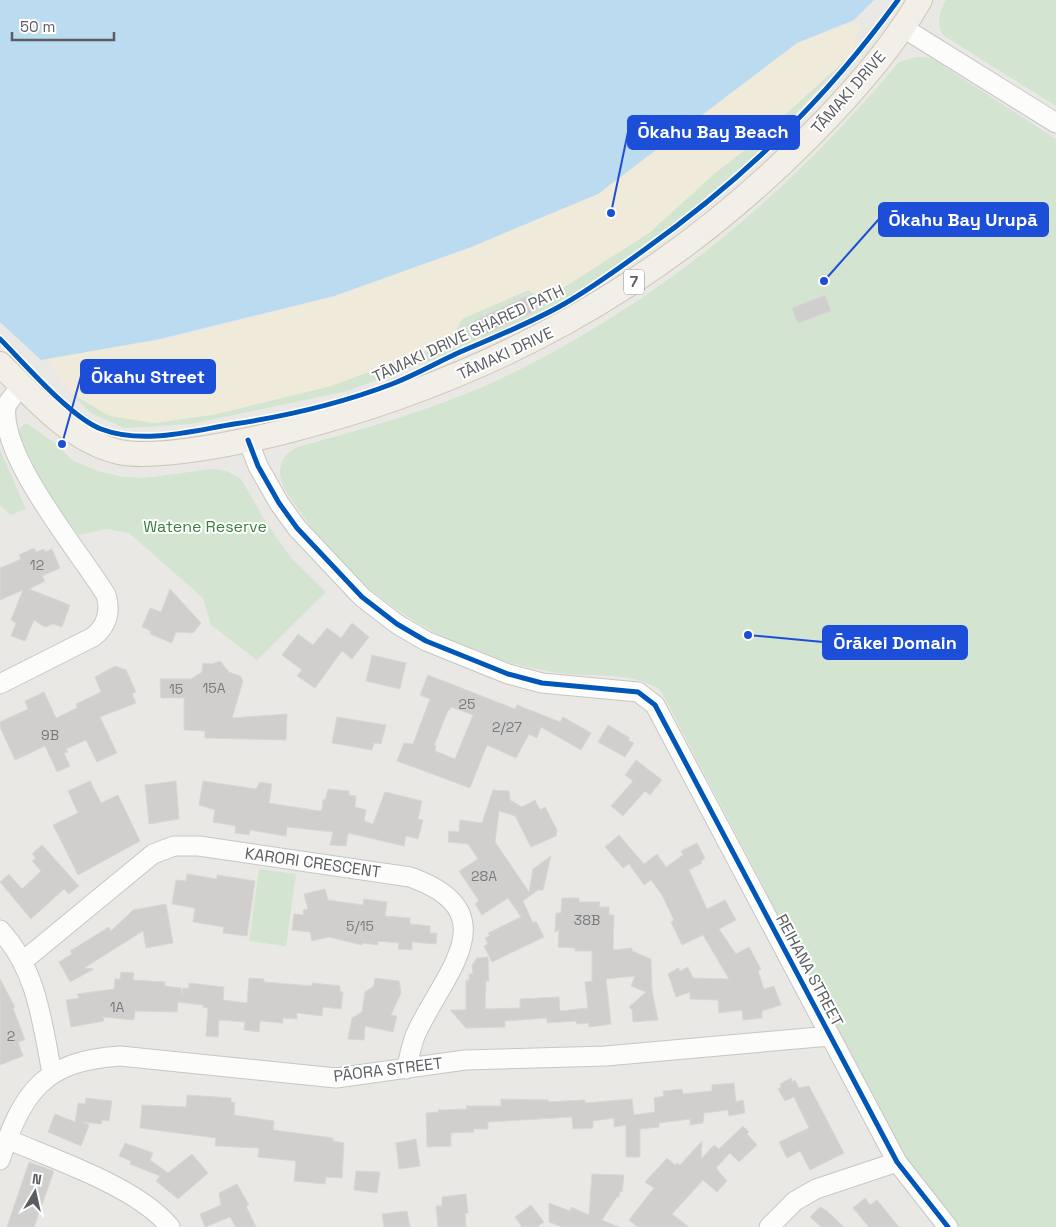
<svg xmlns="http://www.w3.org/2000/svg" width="1056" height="1227" viewBox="0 0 1056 1227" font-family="'Space Grotesk',sans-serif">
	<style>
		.green { fill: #d3e4d0 }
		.sand { fill: #f0eada }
		.water { fill: #bbdbf1 }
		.building { fill: #d0cfcd; stroke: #d8d7d4; fill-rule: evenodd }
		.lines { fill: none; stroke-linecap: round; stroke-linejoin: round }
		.minor-casing { stroke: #c6c6c6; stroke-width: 21 }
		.major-casing { stroke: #cfc6b4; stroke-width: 26 }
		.minor { stroke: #fcfcfb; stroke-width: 19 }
		.major { stroke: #f1efe7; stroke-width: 24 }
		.cycleway-casing { stroke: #fff; stroke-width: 8 }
		.cycleway { stroke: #0057b8; stroke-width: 5 }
		.labels { text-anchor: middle; stroke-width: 4; stroke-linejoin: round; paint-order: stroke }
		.number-label { font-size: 14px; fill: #797b7d }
		.shield { fill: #fff; stroke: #8c8e90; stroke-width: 1 }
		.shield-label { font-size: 15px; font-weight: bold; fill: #5a5d61 }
		.street-label { font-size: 16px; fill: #5a5d61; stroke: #fff }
		.park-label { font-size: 16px; fill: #3c7e3d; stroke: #fff }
		.leader { fill: none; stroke: #1d4ed8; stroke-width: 2 }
		.callout-dot { fill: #1d4ed8; stroke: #fff; stroke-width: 2 }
		.callout { fill: #1d4ed8; stroke: #1d4ed8; stroke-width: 2 }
		.callout-label { font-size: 18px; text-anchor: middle; font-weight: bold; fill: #fff }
	</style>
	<rect width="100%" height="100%" fill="#e9e8e4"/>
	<path class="green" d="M946,0H1056V106L944,36C935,25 940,11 946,0Z
		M851,55L763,148L670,228L566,299L514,327L473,345L347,391L192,424L124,428L91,413L72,394L110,416L155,423L217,414L269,400L457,328L462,319L529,290L544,300L649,233L714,174L756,141Z
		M916,57L931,58L1056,139V1227H960L910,1166L661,691C633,670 592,678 559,673C468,660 385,614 325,545C313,532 304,516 293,502C279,483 272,463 295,448C374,426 455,404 527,366C675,289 792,190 899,62Z
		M26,423L55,443L73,461L98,471L123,477L145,478L212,469L226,471L241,479L264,519L291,558L326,592L257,660L211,625L203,598L129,533L106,529L79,535L45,491L21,438L19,429Z
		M0,450L26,509L11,515L0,505Z
		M259,869L296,874L286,946L249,941Z"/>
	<path class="sand" d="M861,20L851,55L756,141L714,174L649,233L544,300L528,290L462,319L457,328L455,340L331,386L217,414L154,423L110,416L72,394L46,357L166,340L334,297L471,248L597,192L797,43Z"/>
	<path class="water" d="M0,0H874L854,20L797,43L598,194L471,247L334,296L160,339L41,360L0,322Z"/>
	<path class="building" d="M825,295L831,311L798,323L792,308Z
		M527,296L529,300L532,299L537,310L481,336L476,325L480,323L478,319Z
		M34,548L36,552L44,549L45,552L52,549L60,568L42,576L45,581L29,589L70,605L62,627L53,624L45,627L34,620L25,641L11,636L16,623L11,620L23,590L0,600V568L21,559L19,555Z
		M170,589L201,623L193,633L176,632L172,643L150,634L151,631L142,627L150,608L161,612Z
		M352,623L369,637L352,659L342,651L315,688L297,676L302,670L282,655L298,634L313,645L327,628L341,638Z
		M372,655L406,663L400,689L366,681Z
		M220,661L229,672L240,676L243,681L232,718L287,714L286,740L205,738V731L184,730V698H161L160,679H191L202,672L203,663L212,664Z
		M115,666L126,670L136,692L132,694L136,703L100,717L117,753L97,762L86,740L66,749L68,752L64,753L70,766L57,772L45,746L15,760L0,727V722L28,709L25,701L44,692L56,718L77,708L76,704L101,692L95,677Z
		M428,675L515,709L517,705L560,722L563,717L591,733L581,750L541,727L537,738L529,734L516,758L487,745L470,788L397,761L404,743L413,744L430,699L420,695ZM451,707L473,715L455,759L435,751L436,746H434L448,710H450Z
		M337,717L386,725L381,744L374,743L372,750L332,743Z
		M608,725L630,738L628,740L634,743L625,757L598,742Z
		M636,760L662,780L650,795L645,791L623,816L611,806L633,781L625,775Z
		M90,781L101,803L118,795L140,841L78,875L53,825L78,813L68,791Z
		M176,781L179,819L149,824L145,785Z
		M203,781L256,789L260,782L272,784L269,803L319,811L322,810L323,799L325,800L328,789L349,791V795L356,796L355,807L366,810L364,821L373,824L385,792L422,801L418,819L423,820L418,839L406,836L404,846L348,833L346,846L330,845L333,832L287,827L286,836L250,830L249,835L235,833L236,826L213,822L215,810L199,805Z
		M493,790L509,791L510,800L522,807L535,800L540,810L545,807L557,830L556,836L531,847L515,816L499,811L495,842L529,892L533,869L551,856L543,890H538L523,901L533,923L536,921L544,937L492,962L484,946L488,944L485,938L490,936L488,933L521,917L508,898L482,915L475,904L479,901L459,871L478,859L468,844L448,842L449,831L459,832L460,820L482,823Z
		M619,835L644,864L657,854L666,867L683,855L681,851L697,843L705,858L701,861L702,863L689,870L707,909L725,900L736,920L719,929L736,954L749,947L761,969L758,971L764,989L774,986L781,1005L762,1011V1018L743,1020L742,1010L719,1013L718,1000L690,999V992L676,997L668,974L678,968L680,971L688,967L693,978L729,979L703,935L682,945L671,922L674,920L662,895L651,880L644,885L629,864L623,868L605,847Z
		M42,845L79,886L69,894L64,889L31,919L0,882L9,874L22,889L41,871L32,861L36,858L32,854Z
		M187,874L217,879V875L255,881L247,936L223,933L224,927L193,922L195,908L172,904L176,880L186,881Z
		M325,889L328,900L363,905L364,899L387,902L385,916L410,918V924L430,926V933H437L436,944L412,942V950L398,949L399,943L378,941V945L363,943L362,945L329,937L312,941L310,932L292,930L294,914L304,915L303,910L308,909L304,894Z
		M562,898H579V902H600L599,907H609V915H614L613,950L632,948V951L651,959L652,990L658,1020L633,1022L632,1010L629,1007L646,992L631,986L635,976L606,979L611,1024L589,1027V1023L577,1024L576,1021L547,1023V1018L505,1021V1027L466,1028L450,1010H466V980L469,981V974H473L472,965L477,958L488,957L489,981H486L485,1009L520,1008V999L559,997L560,1011L588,1008L585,982L592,981V951H575V948L558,947L559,930L555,932L556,913H561Z
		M166,904L173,943L146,948L143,931L84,968L94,969L70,982L59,962L72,954L70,951L109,927L111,931L133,910Z
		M121,972L134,973L133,980L165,982V986L181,988L182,994L183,988H189V983L224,987L223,1000L247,1003L249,978L264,979V982L312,986V983L340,986V992H343L341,1009L323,1007L322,1016L297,1013V1019L283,1018V1023L260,1021L259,1032L244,1030L245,1022L219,1020L218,1037L206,1036L208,1008L203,1007V1005L178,1002L177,1012L135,1011L134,1020L103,1017L104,1021L71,1027L66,1000L79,998L77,994L114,989L115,979H120Z
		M375,978L399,981L401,993L391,1015L397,1016L393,1032L365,1026L364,1040L348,1039L352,1018L362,1012L365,992L374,986Z
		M0,979L15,1007L13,1008L25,1040L18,1042L23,1056L0,1065Z
		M791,1078L792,1082L795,1080L799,1088L809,1086L844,1153L810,1170L800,1151L787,1158L779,1142L809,1128L794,1097L785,1101L778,1089L781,1087L780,1084Z
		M734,1083L736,1102L743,1100L745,1113L729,1116L728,1110L704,1113L703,1123L690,1125V1119L659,1123V1127L640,1129V1157H626V1125L614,1127V1118L593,1121V1128L573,1129L572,1117L488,1122V1129H473L474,1132L451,1133V1146L427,1147L426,1113L439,1112L438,1110L467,1109L466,1106H501V1099L548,1100L549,1102L585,1100V1103L632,1099L634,1115L655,1112L654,1098L664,1096L663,1091L682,1089L683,1094L712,1091V1085Z
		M187,1095L231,1098V1102L235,1103L234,1115L274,1121L273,1130L333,1138V1141L344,1143L342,1178L326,1177L325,1184L294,1181L296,1161L258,1157L259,1148L215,1146L216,1138L140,1128L142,1105L186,1107Z
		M86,1098L112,1101L109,1121L102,1120L101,1124L82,1122L89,1125L81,1146L48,1132L55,1114L75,1122L78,1103L85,1104Z
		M743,1126L749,1132L747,1134L757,1145L739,1162L730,1153L716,1168L727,1181L717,1192L703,1180L672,1214L689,1227H638L629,1220L654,1188L645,1182L667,1158L675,1165L677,1163L680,1165L702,1141L701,1159L714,1145L719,1149Z
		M416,1139L420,1166L399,1169L396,1143Z
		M125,1143L153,1153L150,1160L168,1173L192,1154L208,1173L178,1199L156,1181L160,1176L130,1164L131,1161L119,1156Z
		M29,1162L54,1171L34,1227H7Z
		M356,1171L380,1172L377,1193L354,1190Z
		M592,1174L624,1175L622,1192L620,1191L619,1197H617L602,1220L619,1227H562L549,1222V1203L570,1211L571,1207L589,1215Z
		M237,1184L249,1205L246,1206L256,1227H236L230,1217L205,1227L200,1214L221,1205L219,1193Z
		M466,1194L468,1213H465L466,1227H438L436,1206H442V1197Z
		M865,1198L870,1205L877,1200L899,1227H869L853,1208Z
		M531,1205L544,1222L537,1227H522L515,1217Z
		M820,1207L827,1211L844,1227H821L810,1217Z
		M407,1211L410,1227H384L382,1214Z"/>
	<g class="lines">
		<defs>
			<path id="minor" d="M902,27L1056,123
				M248,440L258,466L279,503L297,528L362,597L397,624L426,641L508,674L542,683L638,692L655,705L897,1162L948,1227
				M0,684L93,637C107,626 111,612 106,595C80,552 0,458 6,407C9,399 17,392 22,386
				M0,930C37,970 42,1022 52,1073
				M23,961L153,854L174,846H199L410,877C512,913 441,976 415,1036C411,1047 409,1059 406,1069
				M7,1139C55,1160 138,1187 170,1227
				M0,1160C23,1091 44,1061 120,1056L336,1078L465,1060L606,1056L830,1036
				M769,1227L795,1201L816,1189L897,1162"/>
			<path id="major" d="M0,364C34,397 70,441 119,452C158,460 242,442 283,432C487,381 660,287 808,138C849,97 891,50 920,0"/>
		</defs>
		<use href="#minor" class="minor-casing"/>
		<use href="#major" class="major-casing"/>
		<use href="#minor" class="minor"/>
		<use href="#major" class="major"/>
		<defs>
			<path id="cycleway" d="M0,339C24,363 71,418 101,429C143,445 191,431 234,424C287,416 342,403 392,384C415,375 438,362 460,352C495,337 531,323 564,304C592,288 618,269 644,250C745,178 825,100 898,0
				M248,440L258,466L279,503L297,528L362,597L397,624L426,641L508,674L542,683L638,692L655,705L897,1162L948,1227"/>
		</defs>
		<use href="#cycleway" class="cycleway-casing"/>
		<use href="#cycleway" class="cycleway"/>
	</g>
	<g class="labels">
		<g class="number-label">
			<text x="37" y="570">12</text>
			<text x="214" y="693">15A</text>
			<text x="176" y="694">15</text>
			<text x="467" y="709">25</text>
			<text x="507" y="732">2/27</text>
			<text x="50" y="740">9B</text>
			<text x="484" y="881">28A</text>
			<text x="587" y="925">38B</text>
			<text x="360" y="931">5/15</text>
			<text x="117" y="1012">1A</text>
			<text x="11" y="1041">2</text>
		</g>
		<rect class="shield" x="624" y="269.5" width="20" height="25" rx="4"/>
		<g class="shield-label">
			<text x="634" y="287">7</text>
		</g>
		<g class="street-label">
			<text transform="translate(848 92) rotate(-49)" y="6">TĀMAKI DRIVE</text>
			<text transform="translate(468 333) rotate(-25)" y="6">TĀMAKI DRIVE SHARED PATH</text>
			<text transform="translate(505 353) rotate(-25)" y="6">TĀMAKI DRIVE</text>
			<text transform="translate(313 862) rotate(8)" y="6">KARORI CRESCENT</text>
			<text transform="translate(810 970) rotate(62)" y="6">REIHANA STREET</text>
			<text transform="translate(388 1069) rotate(-7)" y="6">PĀORA STREET</text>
		</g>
		<g class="park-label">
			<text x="205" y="532">Watene Reserve</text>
		</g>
	</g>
	<path class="leader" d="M611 213L628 132M824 281L879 219M62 444L81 376M748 635L823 642"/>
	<g class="callout-dot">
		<circle cx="611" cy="213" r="5"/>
		<circle cx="824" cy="281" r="5"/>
		<circle cx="62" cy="444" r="5"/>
		<circle cx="748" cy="635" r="5"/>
	</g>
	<g class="callout">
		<rect x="628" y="116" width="171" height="33" rx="5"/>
		<rect x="879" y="203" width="169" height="33" rx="5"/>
		<rect x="81" y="360" width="134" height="33" rx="5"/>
		<rect x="823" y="626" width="144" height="33" rx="5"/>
	</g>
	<g class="callout-label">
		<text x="713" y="138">Ōkahu Bay Beach</text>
		<text x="963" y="226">Ōkahu Bay Urupā</text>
		<text x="148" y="383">Ōkahu Street</text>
		<text x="895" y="649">Ōrākei Domain</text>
	</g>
	<g transform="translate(35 1192) rotate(9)" stroke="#ffffff" stroke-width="4" paint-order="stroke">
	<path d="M0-4L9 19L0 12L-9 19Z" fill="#5a5d61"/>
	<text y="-8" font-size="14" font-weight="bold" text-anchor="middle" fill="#5a5d61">N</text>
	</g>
	<path d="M12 32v8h102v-8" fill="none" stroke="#5a5d61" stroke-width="2.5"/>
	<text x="20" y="32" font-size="15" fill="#5a5d61" stroke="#ffffff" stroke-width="4" paint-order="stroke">50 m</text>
</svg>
